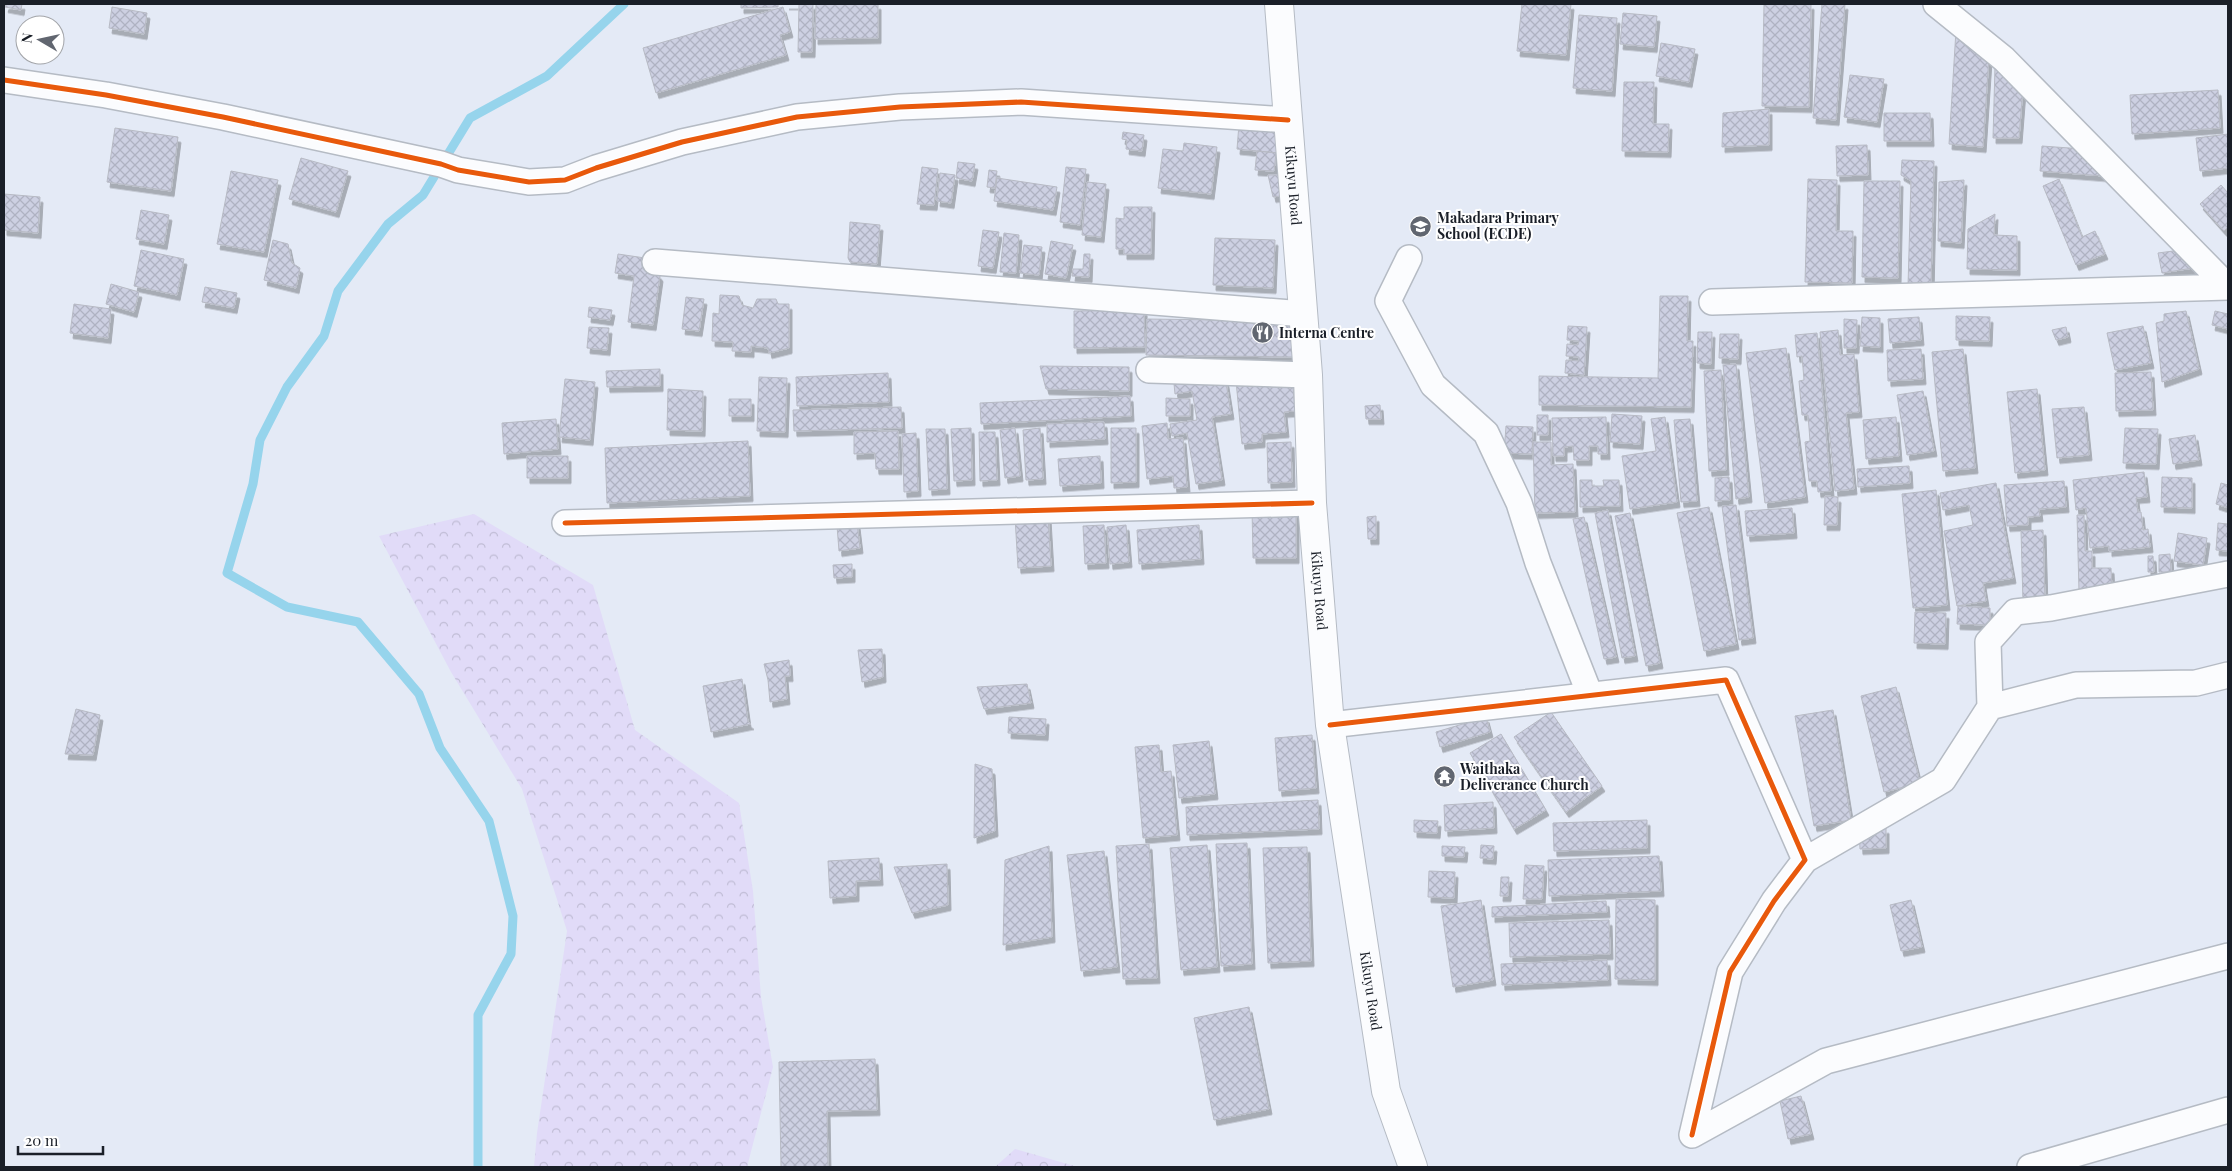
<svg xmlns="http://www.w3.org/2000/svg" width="2232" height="1171" viewBox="0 0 2232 1171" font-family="'Playfair Display',serif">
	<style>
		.forest { fill: url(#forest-crowns) }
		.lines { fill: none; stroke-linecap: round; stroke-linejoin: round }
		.stream { stroke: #96d4ec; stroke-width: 9 }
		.building { fill: url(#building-cross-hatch); stroke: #b7bac4; filter: url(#shadow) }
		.street-casing { stroke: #b5bbc4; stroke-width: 28 }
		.secondary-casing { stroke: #b5bbc4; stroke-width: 30 }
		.street { stroke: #fbfcfe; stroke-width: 25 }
		.secondary { stroke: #fbfcfe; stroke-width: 28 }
		.cycleway-casing { stroke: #fff; stroke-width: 8 }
		.cycleway { stroke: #e8590c; stroke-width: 5 }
		.labels { text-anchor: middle; stroke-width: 4; stroke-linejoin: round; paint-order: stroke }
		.street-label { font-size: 14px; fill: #1a1f28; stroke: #fff }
		.poi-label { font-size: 14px; font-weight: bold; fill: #1a1f28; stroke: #fff; text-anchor: start }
	</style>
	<defs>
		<pattern id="forest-crowns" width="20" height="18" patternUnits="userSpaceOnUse" patternTransform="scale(1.25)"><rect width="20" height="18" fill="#e1dbf8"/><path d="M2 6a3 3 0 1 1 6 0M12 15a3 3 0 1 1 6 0" fill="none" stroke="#c0bcd5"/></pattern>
		<pattern id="building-cross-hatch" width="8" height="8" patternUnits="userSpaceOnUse" patternTransform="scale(1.25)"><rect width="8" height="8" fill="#cdd0e2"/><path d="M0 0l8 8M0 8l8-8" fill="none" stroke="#afb2c2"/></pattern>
		<filter id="shadow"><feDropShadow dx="3" dy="5.5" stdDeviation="0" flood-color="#0004"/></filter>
	</defs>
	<rect width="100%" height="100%" fill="#e4eaf6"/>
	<path class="forest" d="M474,514L593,585L635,730L739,803L753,891L761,997L773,1067L747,1167H534L537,1133L567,931L522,789L451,672L379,536Z
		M1015,1149L1078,1167H995Z"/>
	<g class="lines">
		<path class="stream" d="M478,1167V1015L511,954L513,916L489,821L440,748L419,694L358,622L287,607L227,573L253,484L260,440L287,387L324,336L338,291L388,224L423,195L470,118L547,76L624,4"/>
	</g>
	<path class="building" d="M6,4H22L21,10L5,7Z
		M741,4H778V7L741,8Z
		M786,4H813L812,52H798L799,4Z
		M816,4H878V38L815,39Z
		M1522,4H1571L1566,55L1517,51Z
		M1764,4H1811L1809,107L1762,106Z
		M1822,4H1845L1836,120L1813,118Z
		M112,7L147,13L144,34L109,28Z
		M783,7L790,32L780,35L786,55L656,93L643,48Z
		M1623,13L1657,16L1654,47L1620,44Z
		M1579,15L1617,18L1612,91L1573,88Z
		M1956,30L1989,56L1983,147L1949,144Z
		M1661,43L1695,49L1689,82L1656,76Z
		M1995,66L2023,87L2019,138H1993Z
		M1850,75L1884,79L1877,122L1844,117Z
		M1624,82H1654L1653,124H1669L1668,152L1622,151Z
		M2218,90L2220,128L2132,134L2130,95Z
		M1769,109V145L1722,147L1723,113Z
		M1884,113H1930L1931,141H1884Z
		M1239,124L1280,128L1278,153L1237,149Z
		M115,128L178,137L171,191L107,182Z
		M1123,132L1144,135L1142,151L1126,149L1127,140L1122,139Z
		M2228,134V168L2200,171L2196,138Z
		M1184,143L1217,147L1211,194L1158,188L1163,149L1183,151Z
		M1867,145L1868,175L1837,176L1836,146Z
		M2042,146L2083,149L2104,176L2040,171Z
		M1257,151L1276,153L1274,171L1255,170Z
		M301,158L348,171L336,212L289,199Z
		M1902,160L1934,161L1931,286H1908L1911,181L1901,175Z
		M958,162L975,164L972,181L956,178Z
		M922,167L938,169L934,205L917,204Z
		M1066,167L1086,169L1080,225L1060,222Z
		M989,170L997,171L995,188L987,187Z
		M231,171L278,180L264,252L217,244Z
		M940,173L955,175L951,203L937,201Z
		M1268,175H1285L1287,195L1273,197Z
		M997,178L1057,187L1053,210L994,201Z
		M1808,179L1837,180L1836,231H1853L1852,283L1805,282Z
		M2059,179L2082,237L2095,231L2105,254L2076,265L2043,186Z
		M1964,180L1961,243L1938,241L1939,182Z
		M1864,181H1900L1898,278L1862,277Z
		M1087,182L1106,184L1101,237L1082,235Z
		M2221,185L2228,193V227L2224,231L2200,204Z
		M4,194L40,197L38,233L4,230Z
		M1124,207H1152L1151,254H1124V249H1116V218L1124,219Z
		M141,210L169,215L164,244L136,239Z
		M1995,214L1994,235L2017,236V270L1967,269L1968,229Z
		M850,222L880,225L877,264L850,262L848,258Z
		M983,230L999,232L993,268L978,266Z
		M1004,233L1019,235L1016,273L1000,272Z
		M1215,238L1275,240L1273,288L1213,285Z
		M273,240L288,244L292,263L300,268L296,288L264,280Z
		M1051,241L1073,245L1066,278L1045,274Z
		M1024,245L1042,247L1039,275L1020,273Z
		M141,250L184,259L177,295L134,286Z
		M2173,251L2193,268L2162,273L2158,253Z
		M618,254L645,258L660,276L653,325L628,322L634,276L615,273Z
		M1084,254H1090L1089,277L1072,276L1073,269H1083Z
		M111,284L139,292L134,312L106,304Z
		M205,287L237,293L234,308L202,302Z
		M720,295L739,296L742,305L753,308L757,299H776L778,304H789V348L769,353L768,348L751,346V352L732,351L733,342L712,341L713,313L719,314Z
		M1660,296H1688L1687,341H1693L1691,407L1539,405V376L1658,378Z
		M686,297L704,299L699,331L682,329Z
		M74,304L111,309L108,338L70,333Z
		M589,307L612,310L610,320L588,317Z
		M1144,310L1145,347L1074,348V311Z
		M2186,311L2199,369L2162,382L2156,323L2164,321V314Z
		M2215,311L2228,314V329L2212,325Z
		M1956,316L1990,317L1989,341L1956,340Z
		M1862,317L1880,318V347L1860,346Z
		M1919,317L1921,340L1890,343L1888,319Z
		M1147,319L1295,321L1294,357L1146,355Z
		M1844,319L1857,320L1856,348H1844Z
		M1568,326L1587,327L1584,375L1565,373L1566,360L1579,361V357L1566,356L1567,344L1578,345L1579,341L1567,340Z
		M2143,326L2151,363L2115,370L2107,333Z
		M589,327L609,328L607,350L587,348Z
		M2066,327L2068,337L2056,340L2052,330Z
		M1838,330L1840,355L1854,354L1859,412L1846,413L1854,489L1835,491L1820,332Z
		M1698,332H1712L1711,364L1697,363Z
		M1817,333L1831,491L1818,492L1817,481H1809L1805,442L1810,441L1808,415H1802L1799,381L1804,380L1802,356L1797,357L1795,335Z
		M1720,334H1739L1738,359L1719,358Z
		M1786,348L1805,497L1765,503L1746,353Z
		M1921,349L1923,379L1888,381L1887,350Z
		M1963,349L1975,468L1943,471L1932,352Z
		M1736,364L1749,497L1736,499L1723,365Z
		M1040,366L1129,367V391L1046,389Z
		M660,369V386L607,387L606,371Z
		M1721,370L1726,470L1709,471L1704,371Z
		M2151,372L2153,410L2116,411L2115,373Z
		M888,373L889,402L797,406L796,377Z
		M1225,376L1231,414L1212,417L1222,480L1196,484L1187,433L1172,436L1170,424L1197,420L1192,391L1175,394L1174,384Z
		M1292,376L1295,411L1284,412L1286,432L1262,434V442L1242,444L1236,381Z
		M759,377L787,378L785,432L757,431Z
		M565,379L595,382L590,440L559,437Z
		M668,389L703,391L702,431L667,430Z
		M2037,389L2045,470L2015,473L2007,392Z
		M1923,391L1934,451L1907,455L1897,395Z
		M1130,396L1131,416L981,424L980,403Z
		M1166,398L1190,399V416H1166Z
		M729,399H751V416H729Z
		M1380,405L1381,419H1366L1365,406Z
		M901,407L902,428L794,431L793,410Z
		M2084,407L2089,455L2057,458L2052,409Z
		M1612,414L1642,416L1640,444L1610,442Z
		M1537,415H1548V435H1537Z
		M1606,417L1607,454H1598V446H1589V460H1574L1573,446L1564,447V456H1553L1552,418Z
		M1665,417L1677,502L1630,509L1622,456L1656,451L1651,419Z
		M1896,417L1899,456L1866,459L1863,420Z
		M556,419L558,449L504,454L502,423Z
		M1690,419L1697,501L1681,502L1674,420Z
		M1104,422L1105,439L1047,442V424Z
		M1167,423L1168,439L1183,438L1187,487L1174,488L1173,476L1147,479L1142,426Z
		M1506,426L1533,427L1532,454L1504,453Z
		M971,428L972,480L954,481L951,429Z
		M1015,428L1020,476L1005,478L1000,430Z
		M1040,428L1043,479L1026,480L1023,430Z
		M1111,428H1136V482L1111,483Z
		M2125,428L2158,429L2156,464L2123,463Z
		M926,429H945L947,489L929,490Z
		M898,431L899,469H876L875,453L854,454V432Z
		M979,432H995L997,480L980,481Z
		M916,433L918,491L904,492L902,434Z
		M2195,435L2199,460L2173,464L2169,439Z
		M748,441L750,496L607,503L605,448Z
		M1291,442L1292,482L1268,483L1267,443Z
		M1533,442H1551V465L1573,464L1575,512L1535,513Z
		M527,456H568V478H527Z
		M1100,456L1101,483L1060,486L1058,459Z
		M1909,466L1910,483L1858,487L1857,469Z
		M2144,472L2147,497L2136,498L2138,512H2141L2143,530L2148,529L2150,547L2109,551V546L2090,548L2086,508L2076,510L2073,480Z
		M1729,477L1730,500L1715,501V478Z
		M2162,477L2192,478V508L2161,507Z
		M1580,480H1592V486H1604L1603,480H1619L1620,506L1580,507Z
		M2064,481L2066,507L2039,509L2040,516L2028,517V525L2007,526L2004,485Z
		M1996,483L2013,578L1983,583L1986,601L1957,606L1944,531L1973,525L1969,505L1943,510L1940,493Z
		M2221,483L2228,485V508L2216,504Z
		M1936,490L1947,605L1913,608L1902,494Z
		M1825,496L1838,497L1837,525H1824Z
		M1736,505L1753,638L1739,640L1722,506Z
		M1709,507L1736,644L1704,651L1677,513Z
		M1792,508L1794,533L1747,536L1745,511Z
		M1252,509H1296V558H1253Z
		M1608,510L1635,656L1622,658L1595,513Z
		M1630,513L1660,663L1646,666L1615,516Z
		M1048,515L1051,566L1018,568L1015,517Z
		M2077,515H2084L2085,551H2092V568H2111L2112,591L2079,592Z
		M1376,516V539H1368L1367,517Z
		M1584,517L1616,657L1604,659L1573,519Z
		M857,523L860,548L839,551L837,526Z
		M2218,523L2228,524V551L2216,550Z
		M1104,525L1106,563L1085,564L1083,526Z
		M1126,525L1129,562L1110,564L1107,527Z
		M1199,525L1201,559L1139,564L1137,530Z
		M2043,530L2045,602L2023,603L2021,531Z
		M2178,533L2207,538L2203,565L2174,561Z
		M2170,554L2171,572H2159V555Z
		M2148,556H2153L2154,572H2148Z
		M852,564V577L834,578L833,565Z
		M1958,606L1990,608V625L1957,624Z
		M1915,612L1946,613L1945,644L1914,643Z
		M882,649L883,677L862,682L858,650Z
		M789,660L790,676H785L787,699L770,702L768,680L764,664Z
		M742,679L748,722L751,724L711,732L703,686Z
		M1027,684L1031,703L984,709L977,687Z
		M1896,687L1920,783L1884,792L1861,696Z
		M76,709L100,715L93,755L65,754Z
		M1833,710L1851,820L1814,826L1795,716Z
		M1551,712L1602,786L1566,812L1514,737Z
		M1009,717L1046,719L1045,735L1008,733Z
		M1486,717L1490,732L1440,747L1436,732Z
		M1501,734L1546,810L1514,829L1470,753Z
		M1312,735L1316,788L1279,791L1275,738Z
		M1209,741L1215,794L1179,798L1173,745Z
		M1159,745L1161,772L1171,771L1177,835L1143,838L1135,747Z
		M975,764L992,769L995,831L974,838Z
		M1318,800L1319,829L1187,835L1186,807Z
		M1493,802L1494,828L1445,831L1444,805Z
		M1414,820L1438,821L1437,833L1414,832Z
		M1647,820V848L1554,851L1553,823Z
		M1886,828V848L1860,849L1859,829Z
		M1247,843L1252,964L1221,966L1216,844Z
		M1149,844L1157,978L1123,979L1116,846Z
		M1207,845L1217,967L1181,970L1170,848Z
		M1481,845L1494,846L1493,859L1480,858Z
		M1049,846L1052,937L1003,945L1005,860Z
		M1442,846L1465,847L1464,857L1442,856Z
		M1307,847L1311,961L1268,963L1263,848Z
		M1104,851L1117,967L1081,971L1067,855Z
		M1659,856L1661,891L1549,896L1548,860Z
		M879,858L880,880L856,881V896L830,898L828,861Z
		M947,864L948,905L912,913L894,867Z
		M1525,865L1544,866L1542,899H1523Z
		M1429,871L1455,872L1454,898L1428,897Z
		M1501,877H1509L1508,896H1500Z
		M1616,899L1655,900V980L1615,979Z
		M1481,900L1493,980L1453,987L1441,906Z
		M1911,900L1922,947L1901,951L1890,905Z
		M1606,901L1607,912L1492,917V907Z
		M1609,920L1610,954L1510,957L1509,923Z
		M1607,960L1608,980L1502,985L1501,964Z
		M1249,1007L1269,1109L1214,1120L1194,1018Z
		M875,1059L877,1110L827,1111L828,1167H781L779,1062Z
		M1801,1096L1811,1134L1788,1139L1780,1101Z"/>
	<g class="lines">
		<defs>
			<path id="street" d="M1936,4L2004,59L2228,287
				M4,80L106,95L223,117L441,164L458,170L529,182L565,180L596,168L682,142L797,117L900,107L1021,102L1288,120
				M1409,258L1388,301L1433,385L1486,433L1519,503L1538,563L1590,695
				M655,262L1304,314
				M1712,302L2228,287
				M1149,370L1308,375
				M565,523L1312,503
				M1990,707L2076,685L2196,683L2228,675
				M1330,725L1726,680L1805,860L1774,901L1730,972L1692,1135
				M1805,860L1943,780L1990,707L1988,642L2015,612L2051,608L2228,574
				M1692,1135L1826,1061L2228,956
				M2030,1167L2228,1110"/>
			<g id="secondary">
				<path id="s1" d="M1279,4L1308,375L1312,503L1330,725L1386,1091L1413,1167"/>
			</g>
		</defs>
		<use href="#street" class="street-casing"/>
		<use href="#secondary" class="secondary-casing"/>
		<use href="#street" class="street"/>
		<use href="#secondary" class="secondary"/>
		<defs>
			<path id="cycleway" d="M4,80L106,95L223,117L441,164L458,170L529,182L565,180L596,168L682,142L797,117L900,107L1021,102L1288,120
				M565,523L1312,503
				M1330,725L1726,680L1805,860L1774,901L1730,972L1692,1135"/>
		</defs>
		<use href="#cycleway" class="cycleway-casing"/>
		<use href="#cycleway" class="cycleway"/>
	</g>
	<defs>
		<symbol id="school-disc" viewBox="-11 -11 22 22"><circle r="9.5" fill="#616670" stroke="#fff"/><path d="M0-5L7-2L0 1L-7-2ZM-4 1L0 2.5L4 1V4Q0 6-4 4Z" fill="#fff"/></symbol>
		<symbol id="restaurant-disc" viewBox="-11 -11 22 22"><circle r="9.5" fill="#616670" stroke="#fff"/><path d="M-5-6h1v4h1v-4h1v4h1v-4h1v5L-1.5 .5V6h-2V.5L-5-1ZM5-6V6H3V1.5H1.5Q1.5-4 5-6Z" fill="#fff"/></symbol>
		<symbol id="temple-disc" viewBox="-11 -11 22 22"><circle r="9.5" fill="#616670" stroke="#fff"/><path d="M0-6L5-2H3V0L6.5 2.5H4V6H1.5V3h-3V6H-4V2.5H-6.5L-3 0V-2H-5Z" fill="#fff"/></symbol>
	</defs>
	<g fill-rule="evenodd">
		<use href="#school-disc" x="1408" y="214" width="25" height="25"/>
		<use href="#restaurant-disc" x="1250" y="320" width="25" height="25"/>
		<use href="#temple-disc" x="1432" y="764" width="25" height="25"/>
	</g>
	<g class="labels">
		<g class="street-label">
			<text dy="5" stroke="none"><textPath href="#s1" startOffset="182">Kikuyu Road</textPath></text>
			<text dy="5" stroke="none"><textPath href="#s1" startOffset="588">Kikuyu Road</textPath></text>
			<text dy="5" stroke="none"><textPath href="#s1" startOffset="992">Kikuyu Road</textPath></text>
		</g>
		<g class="poi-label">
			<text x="1437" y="223">Makadara Primary<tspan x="1437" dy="16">School (ECDE)</tspan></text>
			<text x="1279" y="338">Interna Centre</text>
			<text x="1460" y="774">Waithaka<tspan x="1460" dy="16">Deliverance Church</tspan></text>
		</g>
	</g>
	<rect width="2232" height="1171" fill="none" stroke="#1a1f28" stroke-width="10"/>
	<g transform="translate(40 40) rotate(279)"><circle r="24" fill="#ffffff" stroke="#a3a5a9"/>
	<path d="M0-4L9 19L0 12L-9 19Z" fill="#616670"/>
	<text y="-8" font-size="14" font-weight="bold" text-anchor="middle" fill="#1a1f28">N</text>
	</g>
	<path d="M18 1146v8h85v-8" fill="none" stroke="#1a1f28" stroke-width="2.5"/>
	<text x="25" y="1146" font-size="15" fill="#1a1f28" stroke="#ffffff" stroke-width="4" paint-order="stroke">20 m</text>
</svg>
